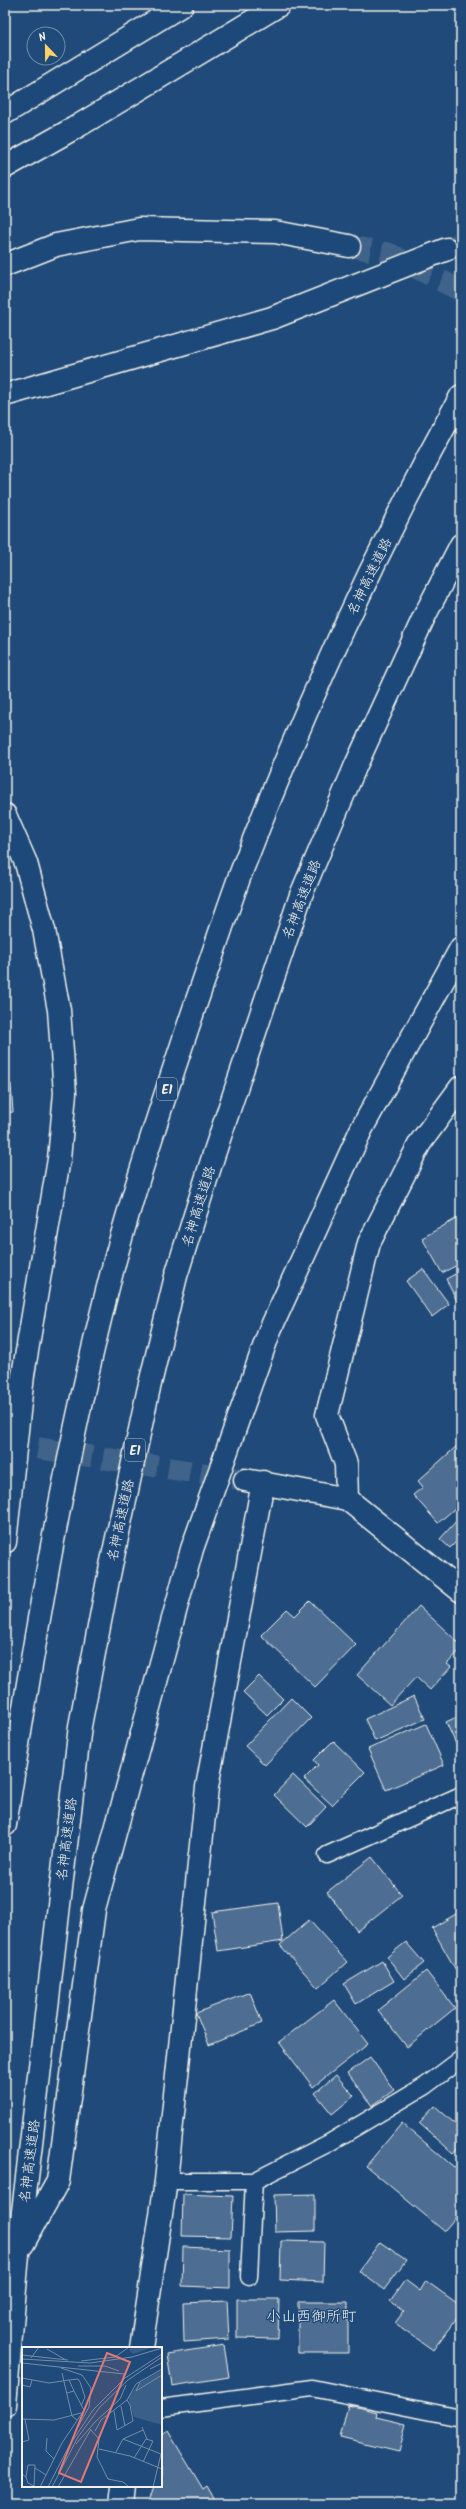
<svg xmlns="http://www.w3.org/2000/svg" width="466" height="2509" viewBox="0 0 466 2509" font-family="Kalam,'Klee One',sans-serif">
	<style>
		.building { fill: #4d6e92; stroke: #f4f1e8 }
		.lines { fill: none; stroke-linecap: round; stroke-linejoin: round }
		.street-tunnel { stroke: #3f638a; stroke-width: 22; stroke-dasharray: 22 11; stroke-linecap: butt }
		.highway-tunnel { stroke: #3f638a; stroke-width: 22; stroke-dasharray: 22 11; stroke-linecap: butt }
		.lane-casing { stroke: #f4f1e8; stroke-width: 19 }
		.street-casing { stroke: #f4f1e8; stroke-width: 25 }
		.highway-casing { stroke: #f4f1e8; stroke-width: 25 }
		.lane { stroke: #1f4a7a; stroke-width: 16 }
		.street { stroke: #1f4a7a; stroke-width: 22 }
		.highway { stroke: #1f4a7a; stroke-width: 22 }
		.labels { text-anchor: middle; stroke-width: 3; stroke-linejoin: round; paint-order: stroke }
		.shield { fill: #1f4a7a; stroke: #b4bfc7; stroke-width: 1 }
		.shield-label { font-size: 13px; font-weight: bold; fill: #f4f1e8 }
		.street-label { font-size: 14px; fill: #f4f1e8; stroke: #1f4a7a }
		.neighbourhood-label { font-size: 15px; fill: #f4f1e8; stroke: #1f4a7a }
		.inset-road { fill: none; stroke: #748da6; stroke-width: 1 }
		.view { fill: #e27875; fill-opacity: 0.15; stroke: #e27875; stroke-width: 2 }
		.inset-edge { fill: none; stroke: #f4f1e8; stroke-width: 2 }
	</style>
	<rect width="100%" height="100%" fill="#1f4a7a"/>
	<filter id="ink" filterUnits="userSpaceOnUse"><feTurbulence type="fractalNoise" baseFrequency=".025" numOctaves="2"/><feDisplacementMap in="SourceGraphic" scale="8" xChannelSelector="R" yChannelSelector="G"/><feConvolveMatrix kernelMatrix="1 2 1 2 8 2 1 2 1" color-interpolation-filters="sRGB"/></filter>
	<g filter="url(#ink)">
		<path class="building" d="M5,1044L9,1067H5Z
			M11,1084L13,1112L5,1113V1085Z
			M8,1121L10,1147L5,1148V1122Z
			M461,1216V1263L442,1273L422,1238Z
			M423,1269L449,1304L432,1317L406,1281Z
			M461,1271V1301L458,1303L446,1279Z
			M459,1444L461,1503L438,1523L413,1495L423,1487L418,1481Z
			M458,1519L461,1522V1537L450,1548L440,1539Z
			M310,1601L356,1645L315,1687L261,1635L287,1609L295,1616Z
			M419,1606L461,1645V1649L447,1664L451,1667L430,1690L416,1677L390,1705L357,1675Z
			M259,1676L283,1699L267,1715L243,1692Z
			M414,1696L425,1719L375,1741L365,1719Z
			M291,1698L311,1718L265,1765L245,1746Z
			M461,1715V1755L446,1722Z
			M426,1724L444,1765L386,1790L368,1749Z
			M333,1741L365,1772L332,1805L304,1779L318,1765L314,1760Z
			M293,1775L326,1807L307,1827L274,1795Z
			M372,1857L402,1895L357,1931L327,1892Z
			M278,1903L283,1941L218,1951L212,1912Z
			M461,1911V1979L432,1928Z
			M309,1920L347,1962L318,1988L280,1945Z
			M406,1942L424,1963L404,1979L387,1957Z
			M382,1961L394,1981L356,2004L344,1984Z
			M426,1971L455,2008L407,2047L378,2010Z
			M250,1992L262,2023L209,2045L196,2013Z
			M334,2000L368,2044L313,2087L279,2042Z
			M370,2057L394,2090L372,2106L348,2073Z
			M336,2075L354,2096L332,2114L315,2093Z
			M435,2106L461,2129V2144L453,2153L419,2123Z
			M402,2123L461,2173V2211L444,2231L366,2166Z
			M183,2194L233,2196L231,2237L182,2236Z
			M315,2194V2231L275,2232L274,2195Z
			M281,2241L324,2242L323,2282L280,2280Z
			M380,2242L406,2260L384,2290L359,2271Z
			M183,2247L230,2249V2288L182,2286Z
			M405,2280L420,2291L426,2281L461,2306V2312L433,2350L395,2323L404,2311L390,2301Z
			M237,2299H279L278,2339L237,2338Z
			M227,2301L229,2339L184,2342L183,2303Z
			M298,2302H348V2353H298Z
			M224,2345L229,2377L172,2386L167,2354Z
			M348,2405L377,2412L376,2417L406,2424L399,2452L340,2438Z
			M168,2431L203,2489L207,2486L217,2504H149L155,2486H161V2435Z"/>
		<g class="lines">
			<path class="street-tunnel" d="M5,1443L245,1480"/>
			<path class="highway-tunnel" d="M349,246L390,254L461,291
				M447,249L461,243"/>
			<defs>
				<path id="lane" d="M327,1855L461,1795
					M166,2181H254L329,2143L425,2086L461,2059
					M249,2277L254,2181
					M161,2408L312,2388L461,2418"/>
				<path id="street" d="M5,113L182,5
					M245,1480L347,1499L461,1591
					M347,1499L346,1464L327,1415L369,1243L420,1143L461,1087
					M141,2348L166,2181L207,1787L263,1482
					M121,2504L123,2486"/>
				<path id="highway" d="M5,167L78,126L279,5
					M5,265L56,245L139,229L275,232L349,246
					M5,395L272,318L447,249
					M5,815L26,863L44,930L59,1010L65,1093L59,1159L23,1375L5,1542
					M5,1825C35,1636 66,1446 115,1260C139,1172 168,1086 197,1000C212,957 226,913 242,870C304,708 377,548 461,396
					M23,2244L58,2181L94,1910L192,1549L270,1330L361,1130L461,948
					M5,2405L18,2254L80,1726L108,1580L148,1392L176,1276L214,1154L301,895L356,765L424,617L461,545"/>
			</defs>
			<use href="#lane" class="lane-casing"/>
			<use href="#street" class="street-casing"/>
			<use href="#highway" class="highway-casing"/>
			<use href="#lane" class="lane"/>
			<use href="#street" class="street"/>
			<use href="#highway" class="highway"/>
		</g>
	</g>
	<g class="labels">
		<g class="shield">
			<rect x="157" y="1078" width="20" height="22" rx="3"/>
			<rect x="125" y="1439" width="20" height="22" rx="3"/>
		</g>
		<g class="shield-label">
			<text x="167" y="1094">E1</text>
			<text x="135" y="1455">E1</text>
		</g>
		<g class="street-label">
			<text transform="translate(369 576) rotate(-64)" y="5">名神高速道路</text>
			<text transform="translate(301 899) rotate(-69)" y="5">名神高速道路</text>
			<text transform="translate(198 1206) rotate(-73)" y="5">名神高速道路</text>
			<text transform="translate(120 1520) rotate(-78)" y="5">名神高速道路</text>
			<text transform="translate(66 1839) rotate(-83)" y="5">名神高速道路</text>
			<text transform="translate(29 2161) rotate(-83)" y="5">名神高速道路</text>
		</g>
		<g class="neighbourhood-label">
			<text x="311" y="2321">小山西御所町</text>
		</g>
	</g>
	<g transform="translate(22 2347)">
		<rect width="140" height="140" fill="#1f4a7a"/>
		<path d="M110,0H131L111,7L107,3ZM140,23V78L112,70L106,50L119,35Z" fill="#3a5f88"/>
		<path class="inset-road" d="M25,2L44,13M0,8L46,13M9,11L17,0M0,12L68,16L110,10L140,1M59,14L93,10L107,0M0,16L102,27M56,19H83L97,24M39,21L60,28L69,41L67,60L56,80M128,22L140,16M40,26L50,69L55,73M0,31L27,36L47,33L52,44M47,33L56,32L58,35L63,50L59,59M118,35L114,44L140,28M0,38L8,40L10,33M99,59L103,79M92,64L95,83L111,74L108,58L105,53M0,72L32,73L59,66M120,80L125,92M68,82L77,92L75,110L86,132L101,135L107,140M73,84L79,73L105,53L114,37L140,22M25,91L24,104L32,112M101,92L121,83M0,95L7,93L3,72M54,97L73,75L98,52L104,38M77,102L108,109L140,122M94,105L101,92L139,107L131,140M112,111L124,92L131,94L121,115M13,121L24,128M0,127L4,130L6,136L14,140M4,130L6,118H13L12,139M18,140L40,96L62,63L52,44L45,46M26,140L47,99L71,63L103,31L140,7M30,140L56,90L78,60L106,33L140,10M36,140L69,82"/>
		<path class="view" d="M85,6L108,15L59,135L37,126Z"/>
		<rect width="140" height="140" class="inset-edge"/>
	</g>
	<rect width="466" height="2509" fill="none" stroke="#1f4a7a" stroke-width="20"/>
	<rect x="10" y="10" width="446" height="2489" fill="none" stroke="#f4f1e8" stroke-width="1.5" filter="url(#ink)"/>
	<g transform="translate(46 46) rotate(338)"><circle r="19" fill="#1f4a7a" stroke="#748da6"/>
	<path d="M0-3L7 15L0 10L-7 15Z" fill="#ffd166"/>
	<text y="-6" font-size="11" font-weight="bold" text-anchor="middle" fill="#f4f1e8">N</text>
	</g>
</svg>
